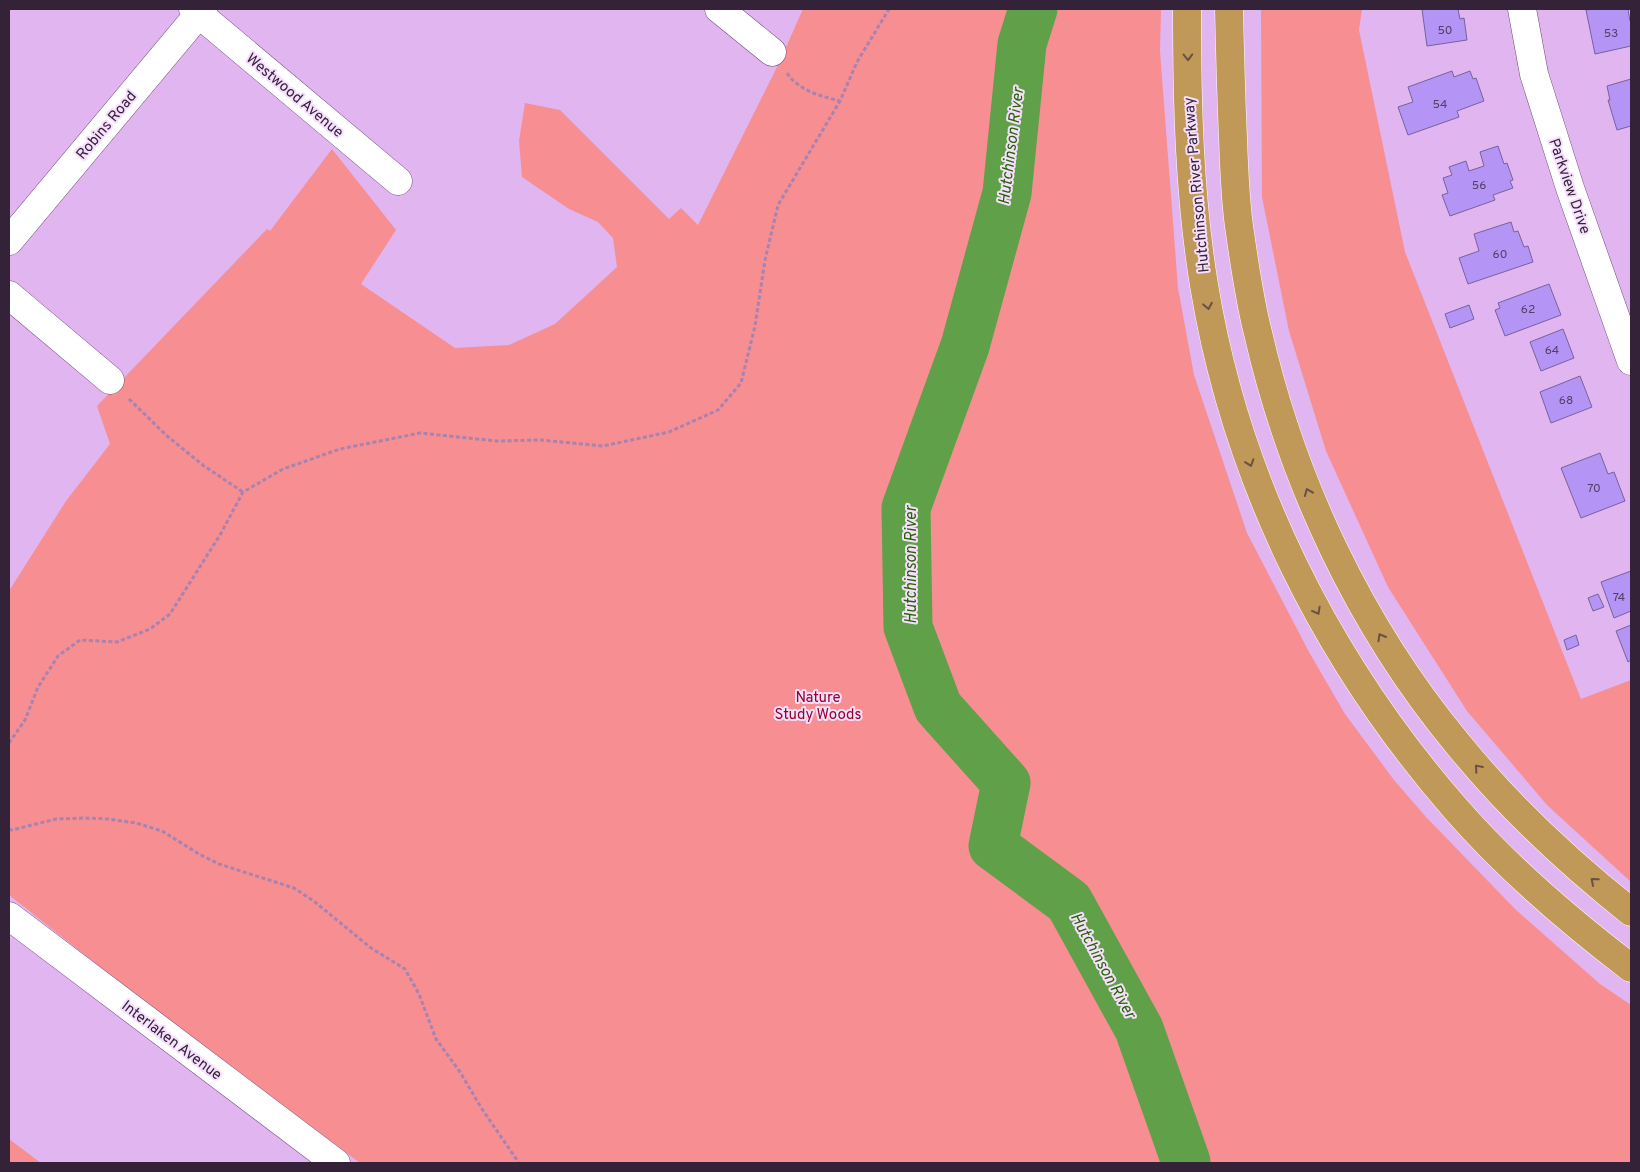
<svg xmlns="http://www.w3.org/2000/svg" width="1640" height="1172" viewBox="0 0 1640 1172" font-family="Overpass,sans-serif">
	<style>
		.green { fill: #f78e92 }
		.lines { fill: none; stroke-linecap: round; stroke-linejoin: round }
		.river { stroke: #5fa048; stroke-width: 49 }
		.building { fill: #b495f5; stroke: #75629c }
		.minor-casing { stroke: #734c7e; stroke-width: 29 }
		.highway-casing { stroke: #fff; stroke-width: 29 }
		.path { stroke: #a683b1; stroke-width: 3; stroke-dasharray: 4 2.5; stroke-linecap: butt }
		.minor { stroke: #fff; stroke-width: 28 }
		.highway { stroke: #c09858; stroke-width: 28 }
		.oneway { stroke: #6b5145 }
		.labels { text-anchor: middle; stroke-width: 4; stroke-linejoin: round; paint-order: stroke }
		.number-label { font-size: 12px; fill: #533f67 }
		.street-label { font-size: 15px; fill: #332238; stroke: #f6dffd }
		.park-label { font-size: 15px; fill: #950329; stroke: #f6dffd }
		.water-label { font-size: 16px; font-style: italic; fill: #246200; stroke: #f6dffd }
	</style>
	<rect width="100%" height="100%" fill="#e1b5ef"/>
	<path class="green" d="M803,9H1161L1160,51L1178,288L1194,375L1247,533L1309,652L1345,714L1394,780L1426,817L1515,909L1600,984L1631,1005V1163H360L162,1016L9,895V591L66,501L110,444L97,406L267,229L270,231L332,149L396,230L361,284L455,348L509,345L555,324L617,267L613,238L598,222L569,209L522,177L519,141L525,103L560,110L669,219L681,208L698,225L779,63Z
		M1261,9H1362L1359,30L1405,252L1581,699L1631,680V882L1547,805L1467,711L1388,587L1326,451L1289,331L1262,197Z
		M9,1139L41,1163H9Z"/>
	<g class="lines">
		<path class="river" d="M1033,9L1022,44L1007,193L965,346L906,508L908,627L938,707L1006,783L993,846L1069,902L1139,1029L1186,1162L1184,1163"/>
	</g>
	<path class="building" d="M1422,9H1458L1460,19L1464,18L1467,40L1427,46Z
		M1594,9H1628L1630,21H1631V46L1595,54L1586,10Z
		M1452,71L1454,77L1470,71L1473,79L1476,78L1484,101L1457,111L1459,117L1408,135L1398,107L1413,102L1408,87Z
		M1631,79V126L1617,130L1608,100H1610L1607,86Z
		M1498,146L1504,164L1507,163L1513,180L1510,181L1513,188L1493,195L1495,200L1450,216L1442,195L1448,193L1443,178L1452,175L1449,167L1466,161L1469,171L1484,166L1480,152Z
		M1511,222L1514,232L1518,231L1524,247L1528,246L1533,262L1468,284L1459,258L1479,251L1474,234Z
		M1549,284L1561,315L1505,336L1495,310L1500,308L1498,303Z
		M1469,305L1474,319L1450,328L1445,314Z
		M1563,329L1574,358L1541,371L1530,342Z
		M1580,376L1592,407L1551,423L1540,392Z
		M1600,453L1608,474L1614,472L1625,501L1581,518L1561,468Z
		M1631,571V611L1614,618L1601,582Z
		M1598,594L1604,607L1593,611L1588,598Z
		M1631,625V660L1628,662L1616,631Z
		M1576,635L1579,645L1567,650L1564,640Z"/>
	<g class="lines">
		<defs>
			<path id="minor" d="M193,9L398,181
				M719,9L772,52
				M1522,9L1534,74L1570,188L1631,361
				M9,241L203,9
				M9,295L110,380
				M9,916L336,1163"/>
			<path id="highway" d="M1187,9C1187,101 1189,194 1204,285C1236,480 1326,660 1455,808C1507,868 1568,920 1631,968
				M1229,9C1230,52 1231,95 1233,138C1234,167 1235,197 1239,226C1244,261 1249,298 1258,333C1292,481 1360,626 1457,743C1508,806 1568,862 1631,912"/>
		</defs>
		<use href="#minor" class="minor-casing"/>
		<use href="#highway" class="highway-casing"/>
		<path class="path" d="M787,73C799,91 821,96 840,101
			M129,399L167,436L204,466L243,492
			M9,743L25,720L38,687L58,656L80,640L117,642L150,629L170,614L220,535L243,492L283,469L340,449L420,433L497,441L541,440L603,446L669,432L718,410L741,383L755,326L765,260L778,205L840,101L857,62L889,9
			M9,829L12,830L56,819L83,818L108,819L136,823L162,831L199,854L219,864L294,888L315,902L371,948L405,969L419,994L436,1039L460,1072L482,1109L519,1163"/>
		<use href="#minor" class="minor"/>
		<use href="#highway" class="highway"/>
	</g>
	<defs><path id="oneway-chevron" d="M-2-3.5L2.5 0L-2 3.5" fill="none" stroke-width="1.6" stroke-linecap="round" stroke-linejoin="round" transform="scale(1.25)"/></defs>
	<g class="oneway">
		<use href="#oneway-chevron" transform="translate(1188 57) rotate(89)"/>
		<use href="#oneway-chevron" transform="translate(1208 306) rotate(79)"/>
		<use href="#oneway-chevron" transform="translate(1250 463) rotate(71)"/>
		<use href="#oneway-chevron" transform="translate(1308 492) rotate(-112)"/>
		<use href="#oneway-chevron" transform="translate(1317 611) rotate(61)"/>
		<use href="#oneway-chevron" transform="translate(1381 637) rotate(-120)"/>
		<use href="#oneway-chevron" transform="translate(1478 768) rotate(-131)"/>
		<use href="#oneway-chevron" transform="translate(1594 881) rotate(-139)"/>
	</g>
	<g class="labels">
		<g class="number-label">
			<text x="1445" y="34">50</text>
			<text x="1611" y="37">53</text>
			<text x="1440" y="108">54</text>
			<text x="1479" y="189">56</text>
			<text x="1500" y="258">60</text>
			<text x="1528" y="313">62</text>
			<text x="1552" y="354">64</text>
			<text x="1566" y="404">68</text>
			<text x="1594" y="492">70</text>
			<text x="1619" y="601">74</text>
		</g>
		<g class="street-label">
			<text transform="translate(295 95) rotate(40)" y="5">Westwood Avenue</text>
			<text transform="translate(106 125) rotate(-50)" y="5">Robins Road</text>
			<text transform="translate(1196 185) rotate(-95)" y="5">Hutchinson River Parkway</text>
			<text transform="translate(1570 186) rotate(71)" y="5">Parkview Drive</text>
			<text transform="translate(172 1040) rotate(37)" y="5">Interlaken Avenue</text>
		</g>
		<g class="park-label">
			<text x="818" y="702">Nature<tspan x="818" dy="17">Study Woods</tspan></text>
		</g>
		<g class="water-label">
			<text transform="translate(1010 146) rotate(-83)" y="6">Hutchinson River</text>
			<text transform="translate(910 565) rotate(-90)" y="6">Hutchinson River</text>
			<text transform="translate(1104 965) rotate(61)" y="6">Hutchinson River</text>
		</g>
	</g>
	<rect width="1640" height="1172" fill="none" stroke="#332238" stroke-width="20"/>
</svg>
